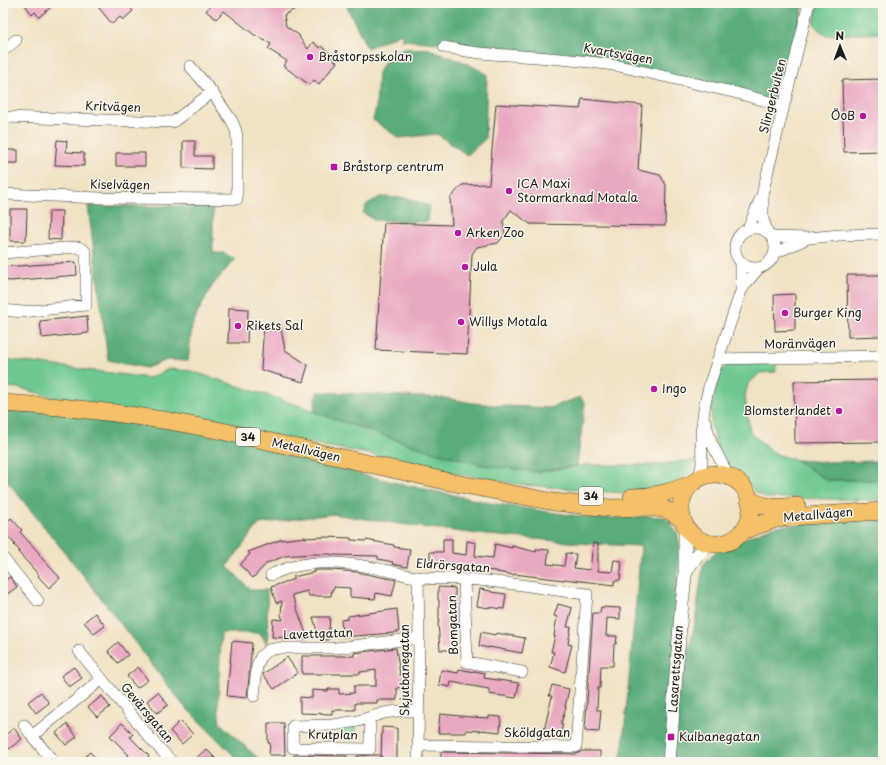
<svg xmlns="http://www.w3.org/2000/svg" width="886" height="765" viewBox="0 0 886 765" font-family="'Playpen Sans',sans-serif">
	<style>
		.green { fill: #6ec88f; stroke: #457256 }
		.forest { fill: #5aac7a; stroke: #3b644b }
		.building { fill: #e9a8c1 }
		.lines { fill: none; stroke-linecap: round; stroke-linejoin: round }
		.minor-casing { stroke: #3c3a35; stroke-width: 12 }
		.tertiary-casing { stroke: #3c3a35; stroke-width: 14 }
		.primary-casing { stroke: #3c3a35; stroke-width: 18 }
		.minor { stroke: #fff; stroke-width: 11 }
		.tertiary { stroke: #fff; stroke-width: 13 }
		.primary { stroke: #f4c16a; stroke-width: 17 }
		.poi-dot { fill: #b5179e; stroke: #fbf7ec; stroke-width: 1.5 }
		.labels { text-anchor: middle; stroke-width: 3; stroke-linejoin: round; paint-order: stroke }
		.shield { fill: #fbf7ec; stroke: #5f5e5a; stroke-width: 1 }
		.shield-label { font-size: 11px; font-weight: bold; fill: #1c1c1c }
		.street-label { font-size: 12px; fill: #1c1c1c; stroke: #fbf7ec }
		.poi-label { font-size: 12px; fill: #1c1c1c; stroke: #fbf7ec; text-anchor: start }
	</style>
	<rect width="100%" height="100%" fill="#fbf7ec"/>
	<filter id="ink" filterUnits="userSpaceOnUse"><feTurbulence type="fractalNoise" baseFrequency=".025" numOctaves="2"/><feDisplacementMap in="SourceGraphic" scale="8" xChannelSelector="R" yChannelSelector="G"/><feConvolveMatrix kernelMatrix="1 2 1 2 8 2 1 2 1" color-interpolation-filters="sRGB"/></filter>
	<filter id="wash" filterUnits="userSpaceOnUse"><feTurbulence type="fractalNoise" baseFrequency=".012" numOctaves="4" result="noise"/><feDisplacementMap in="SourceGraphic" scale="16" xChannelSelector="R" yChannelSelector="G"/><feGaussianBlur stdDeviation="0.9" result="paint"/><feColorMatrix in="noise" values="0 0 0 0 0 0 0 0 0 0 0 0 0 0 0 0 0 1.4 0 .05"/><feComposite in="paint" operator="in"/></filter>
	<g filter="url(#wash)">
		<rect width="100%" height="100%" fill="#f0e2c4"/>
		<path class="green" d="M818,3H883V33L825,35L814,25Z
			M3,359L149,378L169,369L191,371L316,411L414,446L482,465L538,472L585,465H656L693,460L694,467L690,474L683,479L648,492L624,493L524,485L480,478L413,465L370,454L215,427L101,410L19,388L3,387Z
			M736,362H776V372L760,373L748,384L745,396L747,413L750,432L764,445L776,454L796,460L827,480H883V500L780,498H766L755,492L746,481L731,468L717,448L711,425L712,406L720,374L726,365Z
			M343,725L356,726L355,740L341,739Z"/>
		<path class="forest" d="M345,3H804L782,103L594,60L479,49L429,42L402,40V33L367,48Z
			M404,48L429,49L466,63L487,74L485,139L467,155L437,134L399,138L373,120L376,108L378,73L389,54Z
			M380,197L408,198L429,206L427,222L375,220L363,213L367,204Z
			M88,206H183L213,207V253H224L235,259L212,286L201,306L192,326L188,361L167,360L146,368L108,360Z
			M317,392L445,398L472,403L504,406L550,408L580,397L585,403L577,465L538,472L482,465L414,446L314,412Z
			M101,410L215,427L363,475L406,485L490,503L555,513L596,518H623L648,516L664,517L670,522L677,533L680,545L677,583L675,615L674,715L695,623L703,565L716,551L727,549L750,536L776,526L883,518V762H620L623,745L641,546L591,544L478,534L414,526L332,514L259,524L227,566L251,590H267L268,646L260,633H221L218,706L220,723L262,762H240L183,705L83,575L3,476V412Z
			M796,460L826,462L883,461V480H827Z"/>
		<g id="blocks">
			<path class="building" d="M24,3H56L39,17L35,12L32,15Z
				M95,3H127L133,11L123,20L120,17L112,24Z
				M212,3H307L284,15L286,26L300,36L299,37L308,49L313,42L320,48L321,46L332,55L330,57L337,62L319,84L314,80L310,85L283,66L287,61L268,49L271,44L253,34L224,11L216,19L206,11Z
				M883,79V151L844,152L842,80Z
				M582,99L642,105L638,170L660,175L666,185L665,226L530,224L511,210L503,221L505,234L498,243L477,247L472,254L467,354L376,350L384,223L452,225L450,198L462,185L489,184L496,104L580,109Z
				M57,140L67,141L66,152L84,153V166L55,165Z
				M183,141H195V156H212V169L183,168Z
				M3,150H18V163H3Z
				M116,153H145V166H116Z
				M10,209H27L26,241H10Z
				M49,211H62L61,240L48,239Z
				M76,262L77,275L10,281L3,280V267Z
				M847,275H883V336L848,337Z
				M795,294V330L775,331L774,295Z
				M229,308L248,309L247,343H228Z
				M87,316L88,333L42,338L40,321Z
				M264,323L280,324L285,350L308,365L303,382L261,370Z
				M883,380V442L795,443L794,381Z
				M3,517L7,522L11,518L22,530L20,532L40,554L39,555L60,578L49,588L38,576L39,575L18,552L20,551L14,545L15,544L3,532Z
				M305,537V538L325,537L351,538V540L366,541V540L394,545V547L410,549L407,567L392,564L393,562L378,559V556L331,555V554H310L285,556L267,563L253,578L240,565L250,554L248,552L280,540Z
				M443,539H452V553L466,555L467,541L476,543L475,556L493,558L495,544L512,548V546L536,552V549L549,550L547,564L564,566L566,553L576,554L574,568L590,570L593,543L598,544V571L612,572L614,560L622,561L620,580L614,581V585L564,579V580L514,574V575L497,572V571L479,570L444,565V566L430,565V552H443Z
				M315,570H331L356,572L396,580L392,596L376,593L375,599L350,597V588L334,587V589H332L331,596H309L307,591L292,595L308,639L272,637L273,619L283,620L281,615L282,601L276,603L271,587L294,579L293,577L315,572Z
				M10,577L17,587L3,597V582Z
				M438,587L455,588V617H454L455,632H453L454,650H440L438,622H439V600H438Z
				M480,589L491,591V592L506,594L504,609L488,607V608L477,606Z
				M558,604L572,608L567,627H571L568,644L572,645L565,672L550,667L554,652H551L555,636H554L557,617L554,616Z
				M601,607L620,608V619L607,618L606,636H617L616,644H614L613,666H601L600,688H598L597,710H601L599,732L585,731L593,613H600Z
				M397,609L399,632H394V633L342,637L341,620L348,619V616Z
				M95,613L105,626L94,634L84,622Z
				M313,617H330L328,640L319,639Z
				M481,632L495,635L496,633L525,638L522,653L489,647V648L479,646Z
				M232,641L252,643L247,698L227,696Z
				M118,642L128,655L118,663L108,651Z
				M396,648L400,675H404L405,687L397,688V700H377V703H355V710H332V714L300,713V697L312,698V690L328,691V689H339V694L354,693V686H376V670L360,672V674H302V656H354V653Z
				M287,657L298,673L274,689L263,674Z
				M74,667L82,678L69,687L61,676Z
				M138,667L148,680L137,688L127,676Z
				M459,669L474,672V671L485,673L484,678L519,683L516,698L489,694V689L472,686L451,682L450,687L439,685L441,670L458,673Z
				M552,685L569,689L565,707H566L561,724H563L560,735L544,731L552,696H549Z
				M41,692L49,703L36,713L28,702Z
				M158,692L168,705L157,713L147,701Z
				M102,696L110,707L97,717L88,707Z
				M440,714L471,717L489,718V716L501,717L500,732L481,730V731L466,730V733H438Z
				M180,721L193,734L182,744L170,731Z
				M122,723L133,734L130,737L149,756L143,762H129L125,758L129,755L110,736Z
				M268,723H284L285,755H269L270,743H268Z
				M67,724L77,737L66,745L56,733Z
				M382,727L397,728V762L381,761Z
				M14,728L22,739L9,749L3,743V737Z
				M206,749L219,762H192Z
				M582,751H600V762H452V761H441V752L576,754L579,753Z
				M90,752L99,762H78Z
				M294,755L347,756V762H294Z
				M373,755H380V762H357V756Z"/>
		</g>
	</g>
	<g filter="url(#ink)">
		<use href="#blocks" fill-opacity="0" stroke="#3c3a35" stroke-width="1"/>
		<g class="lines">
			<defs>
				<path id="minor" d="M444,47C456,49 468,52 480,53C527,57 573,58 619,66L737,93L784,106
					M3,51L16,40
					M3,117L173,122L212,92
					M3,194L100,198L237,199V138L236,131L232,121L212,92L190,66
					M763,198V219L767,231
					M735 248a20 20 0 1 1 40 0a20 20 0 1 1-40 0Z
					M748,229L762,195L809,3
					M772,237L808,238L840,235L883,234
					M3,253L78,247L84,250L86,253V305L22,312L3,310
					M775,253L806,239
					M741,262V291
					M718,359L883,356
					M705,421L711,442L729,477
					M699,478L702,463L701,432L705,403L710,383L741,291L747,282L759,268
					M3,558L38,601
					M271,575C306,557 348,562 385,570C396,572 406,576 417,577C433,580 450,578 466,579C507,582 547,589 587,594L576,747L418,745
					M418,577L419,638L418,762
					M464,579L467,662L522,672
					M79,651L150,738L172,762
					M254,696L257,666L261,656L269,650L279,648H336L419,638
					M370,718V749L293,748V726L333,725L358,721L384,713L398,711H418
					M24,725L32,736
					M54,762L32,736L102,679"/>
				<path id="tertiary" d="M685,575C692,560 698,553 711,543
					M669,762L681,613L685,576V526"/>
				<path id="primary" d="M3,403L60,407L115,413L169,421L217,430L276,443L450,482L554,502L610,508L649,507L664,509L671,512L683,520
					M681 509a35 35 0 1 1 70 0a35 35 0 1 1-70 0Z
					M632,497C654,497 671,492 691,484
					M749,500C757,503 765,507 774,507C782,508 789,506 797,506
					M742,531L776,519L789,517L883,511"/>
			</defs>
			<use href="#minor" class="minor-casing"/>
			<use href="#tertiary" class="tertiary-casing"/>
			<use href="#primary" class="primary-casing"/>
			<use href="#minor" class="minor"/>
			<use href="#tertiary" class="tertiary"/>
			<use href="#primary" class="primary"/>
		</g>
	</g>
	<g class="poi-dot">
		<circle cx="310" cy="57" r="4"/>
		<circle cx="863" cy="116" r="4"/>
		<rect x="330" y="163" width="8" height="8" rx="2"/>
		<circle cx="509" cy="191" r="4"/>
		<circle cx="458" cy="233" r="4"/>
		<circle cx="465" cy="267" r="4"/>
		<circle cx="785" cy="313" r="4"/>
		<circle cx="461" cy="322" r="4"/>
		<circle cx="238" cy="326" r="4"/>
		<circle cx="654" cy="389" r="4"/>
		<circle cx="839" cy="411" r="4"/>
		<rect x="667" y="733" width="8" height="8" rx="2"/>
	</g>
	<g class="labels">
		<g class="shield">
			<rect x="236" y="428" width="24" height="18" rx="3"/>
			<rect x="579" y="487" width="24" height="18" rx="3"/>
		</g>
		<g class="shield-label">
			<text x="248" y="441">34</text>
			<text x="591" y="500">34</text>
		</g>
		<g class="street-label">
			<text transform="translate(618 54) rotate(10)" y="4">Kvartsvägen</text>
			<text transform="translate(773 96) rotate(-76)" y="4">Slingerbulten</text>
			<text transform="translate(113 107) rotate(2)" y="4">Kritvägen</text>
			<text transform="translate(120 185) rotate(1)" y="4">Kiselvägen</text>
			<text transform="translate(800 344) rotate(-1)" y="4">Moränvägen</text>
			<text transform="translate(306 450) rotate(13)" y="4">Metallvägen</text>
			<text transform="translate(818 515) rotate(-5)" y="4">Metallvägen</text>
			<text transform="translate(453 566) rotate(4)" y="4">Eldrörsgatan</text>
			<text transform="translate(453 625) rotate(-92)" y="4">Bomgatan</text>
			<text transform="translate(318 634) rotate(-2)" y="4">Lavettgatan</text>
			<text transform="translate(676 669) rotate(-86)" y="4">Lasarettsgatan</text>
			<text transform="translate(405 670) rotate(-90)" y="4">Skjutbanegatan</text>
			<text transform="translate(147 713) rotate(50)" y="4">Gevärsgatan</text>
			<text x="537" y="737">Sköldgatan</text>
			<text transform="translate(333 735) rotate(1)" y="4">Krutplan</text>
		</g>
		<g class="poi-label">
			<text x="318" y="61">Bråstorpsskolan</text>
			<text x="855" y="120" text-anchor="end">ÖoB</text>
			<text x="342" y="171">Bråstorp centrum</text>
			<text x="517" y="188">ICA Maxi<tspan x="517" dy="14">Stormarknad Motala</tspan></text>
			<text x="466" y="237">Arken Zoo</text>
			<text x="473" y="271">Jula</text>
			<text x="793" y="317">Burger King</text>
			<text x="469" y="326">Willys Motala</text>
			<text x="246" y="330">Rikets Sal</text>
			<text x="662" y="393">Ingo</text>
			<text x="831" y="415" text-anchor="end">Blomsterlandet</text>
			<text x="679" y="741">Kulbanegatan</text>
		</g>
	</g>
	<rect width="886" height="765" fill="none" stroke="#fbf7ec" stroke-width="16"/>
	<g transform="translate(840 46) rotate(359)" stroke="#fbf7ec" stroke-width="3" paint-order="stroke">
	<path d="M0-3L7 15L0 10L-7 15Z" fill="#1c1c1c"/>
	<text y="-6" font-size="11" font-weight="bold" text-anchor="middle" fill="#1c1c1c">N</text>
	</g>
</svg>
